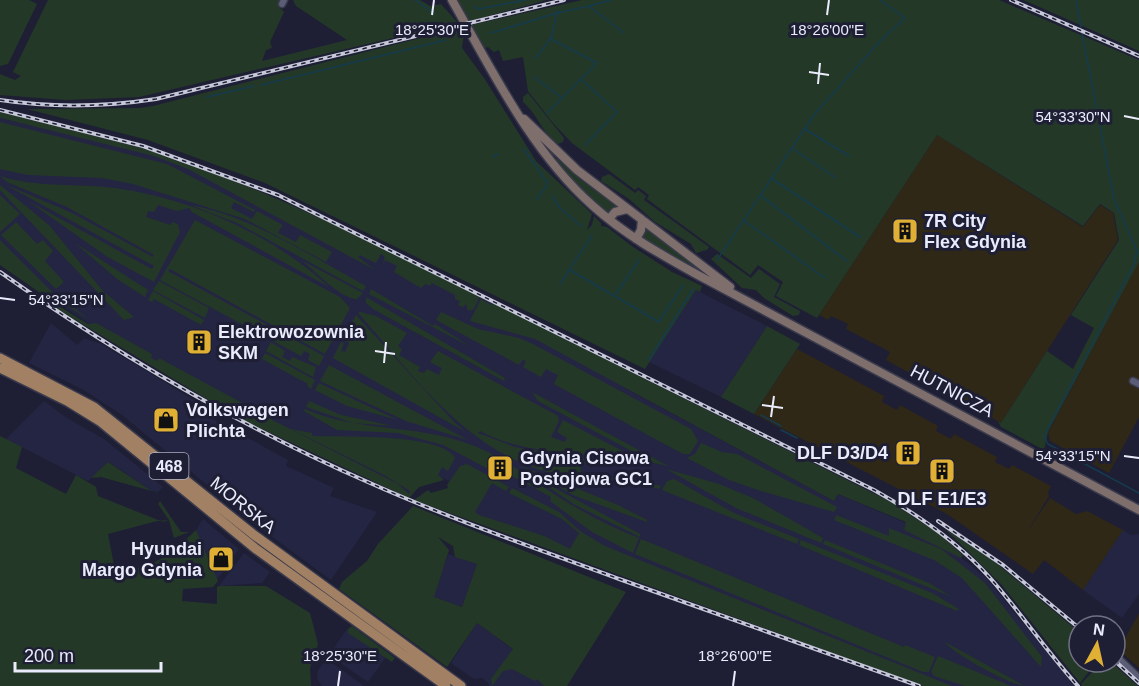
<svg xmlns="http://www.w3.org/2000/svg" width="1139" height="686" viewBox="0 0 1139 686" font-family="Helvetica,sans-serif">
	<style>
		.built { fill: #242542 }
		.industrial { fill: #2f2817 }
		.green { fill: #243828; fill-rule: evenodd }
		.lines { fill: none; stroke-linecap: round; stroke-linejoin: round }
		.stream { stroke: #143b4e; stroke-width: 1.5 }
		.minor-casing { stroke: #3a3a4d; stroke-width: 9 }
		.secondary-casing { stroke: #3a3a4d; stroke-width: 11 }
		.primary-casing { stroke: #3a3a4d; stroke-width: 12 }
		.minor { stroke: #5b5d77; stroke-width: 6 }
		.secondary { stroke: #7e6f6d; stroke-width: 8 }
		.primary { stroke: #a18064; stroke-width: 9 }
		.rail-casing { stroke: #c6c7d8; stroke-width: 4 }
		.rail { stroke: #1e1f35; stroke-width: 1.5; stroke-dasharray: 4.5; stroke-linecap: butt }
		.ticks { fill: none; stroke: #eaecfb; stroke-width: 2 }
		.labels { text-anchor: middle; stroke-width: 6; stroke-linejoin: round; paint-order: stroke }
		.shield { fill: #1e1f35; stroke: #adaec0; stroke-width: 1.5 }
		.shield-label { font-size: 16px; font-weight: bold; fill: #eaecfb }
		.poi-label { font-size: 18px; font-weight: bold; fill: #eaecfb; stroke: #1e1f35; text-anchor: start }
		.street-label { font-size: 18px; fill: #eaecfb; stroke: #1e1f35 }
		.ticks-label { font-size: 15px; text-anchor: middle; fill: #eaecfb; stroke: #1e1f35; stroke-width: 6; stroke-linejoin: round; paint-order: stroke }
	</style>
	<rect width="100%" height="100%" fill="#1e1f35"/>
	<path class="built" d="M0,118L154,155L239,183L389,251L630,372L623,387L834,501L838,494L906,523L904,529L946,548L967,562L988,580L1074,686H936L451,510L463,489L443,478L415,483L409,494L254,421L143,359L0,265Z
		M696,290L767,326L721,397L649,362Z
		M51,323L77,345L84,338L101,344L153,375L208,409L206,415L288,460L286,466L334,488L330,496L377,512L331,580L256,525L122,415L82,389L29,363Z
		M44,401L67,418L104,439L163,487L158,492L150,490L109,462L88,481L6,439Z
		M203,519L239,549L217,580L196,530Z
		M1123,530L1131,535L1139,534V594L1122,618L1083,590Z
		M244,553L270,572L262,583L219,586Z
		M448,554L477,564L462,607L433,597Z
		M477,623L563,686H489V684L482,678L474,679L451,663Z
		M347,629L386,657L368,682L329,655Z
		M327,659L364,686H322L317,679L318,670Z"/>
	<path class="industrial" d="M937,135L1083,227L1100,205L1113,213L1118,240L1001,423L886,360L890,352L846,329L848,324L831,316L828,320L819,315Z
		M1139,262V417L1109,473L1050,441L1048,433Z
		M797,349L884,396L882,402L897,410L900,405L938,426L936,431L951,439L954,434L997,457L995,462L1009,469L1012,465L1051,486L1048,492L1049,496L1026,534L1050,498L1076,514L1087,511L1123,530L1083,590L1044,560L1033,574L947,514L754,414Z
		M1139,613V668L1119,650Z"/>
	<path class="green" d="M0,0H29L37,4L8,64L0,66Z
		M48,0H282L278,6L284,12L270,42L272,48L266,50L262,61L347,40L296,6L293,0H420L430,6L441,4L458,23L139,97L66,100L0,95V74L15,80L21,76L13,72Z
		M456,0H547L470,21Z
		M582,0H999L1139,60V262L1048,432L1044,450L1001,427L998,421L1001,423L1047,351L1073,369L1094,328L1071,315L1119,240L1114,213L1100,204L1083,226L937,135L817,318L776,296L783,282L758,265L750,275L647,199L649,195L638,187L635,190L572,143L553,123L528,91L523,57L503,61L499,50L494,52L488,47L484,48L471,25Z
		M1023,0H1139V51L1035,5Z
		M460,28L464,34L462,48L484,78L536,161L592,214L587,230L592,225L594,216L601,223V226L607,227L633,247L672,272L702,286L700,292L696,290L645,369L265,183L148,140L27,109L139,108L153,106Z
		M528,93L564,138L563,142L558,144C542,133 538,115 523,102V97Z
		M0,112C61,126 122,140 181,161C284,197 382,248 480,296L474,309L468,311L466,304L463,307L458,305L460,301L455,299V295L432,283L430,286L425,284L421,288L394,272L397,266L385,260L382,266L385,257L381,254L376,263L360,255L358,257L375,270L188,169L154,156L0,118Z
		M0,122L167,164L255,210L254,212L234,202L231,208L252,219L257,211L281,224L283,228L281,227L278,233L296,242L300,235L332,252L326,262L245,219L133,184L102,178L28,175L0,169Z
		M556,159H560L621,207L609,215L588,197L555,161Z
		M609,174L635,193L638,190L646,196L644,200L709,247L707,250L696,253L691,244L655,222L629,199L601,181L602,177Z
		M0,176C35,187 69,184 105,187C184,195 271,233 329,287L192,212L189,208L177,211L158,205L154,212L148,211L146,217L171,225L172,222L178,224L180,232L154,282L106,256L28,201L148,267L152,269L154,266L4,184L72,213L153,257L154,255L67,207L7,182Z
		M0,185L49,225L102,290L134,317L124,320L0,190Z
		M0,195L20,214L0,232Z
		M190,205C254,217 310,256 366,286L363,291L237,223Z
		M195,220L340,297L350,308L325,354L170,269L168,271L324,356L319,366L308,360L310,354L304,351L301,356L160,280Z
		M16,222L37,244L43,240L53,251L45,261L64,282L56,289L1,235Z
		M643,225L697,266V267L694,269L640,238Z
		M0,240L50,290L90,320L56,299H49L0,265Z
		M75,243L148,290L145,297L117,279Z
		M717,254L751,278L759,269L780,284L774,297L800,311L799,315L793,316L764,298L756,290L742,288L711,259Z
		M301,260L363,293L357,299C340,299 316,271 301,260Z
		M159,281L209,308L205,318L153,290Z
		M371,289L433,326L435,324L471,347L369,294Z
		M153,291L204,320L201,325L154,299L152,302L148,300Z
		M366,297L505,378L504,381L373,309L366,303Z
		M481,299L492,305L493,303L889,501L935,531L963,555L961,558L904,530L906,522L838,494L834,501L535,339L470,321Z
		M54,303L88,324L96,323L152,354L151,358L157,361L159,358L246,405L239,416L234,412L230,413L49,304Z
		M360,312L376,316L407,333L398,346L402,349L399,355L420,367L418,371L424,373L427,369L439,375L442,368L430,362L438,351L558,416L559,421L551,437L565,442L567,438L557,432L563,420L640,460C588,453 526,456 480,431L478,433L515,447L599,461L597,466L582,463L580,471C607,479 634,479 661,486L659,489C621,478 580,481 541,470C462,446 411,372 358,313Z
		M441,312L478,329L519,338L533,344L691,429L698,441L690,454H683L554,384L558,375L546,369L541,377L523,367L526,362L523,359L519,365L436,320Z
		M356,315L453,421L466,432L333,358L341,342L344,343L341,351L345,352L349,343L343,339Z
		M767,326L800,344L754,414L721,397Z
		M271,342L285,351L282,357L290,361L292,357L316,367L313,377L266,351Z
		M265,353L315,380L311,389L307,386L308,384L262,359Z
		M329,365L468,440L406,421L320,381Z
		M319,383L398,420L347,406L315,390Z
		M532,392L668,466L654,463L538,401Z
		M309,401L341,415L393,426L353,423L306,407Z
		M247,407L398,484L409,494L410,491L384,475L291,429L312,433V436C338,437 443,433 455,458L448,471L442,467L438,475L444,480L419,487L409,498L243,420Z
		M305,409C356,432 413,424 466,443C500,454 528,477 557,496C584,513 610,527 639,538L633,553L592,532L550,501L551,497L512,476L509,480L443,445L398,433L337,430L304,411Z
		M0,436L22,447L16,468L66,494L76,475L96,487L98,496L163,522L169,520L158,504L160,501L181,532H189L174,538L169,520L157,521L108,534L114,565C145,579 176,549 196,530L218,581L213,587L183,589L182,601L217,604V587L219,586H266L310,613L318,644L310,668L311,686H0Z
		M701,443L722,452L737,454L837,507L834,512L761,491L729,480L687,458L695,454Z
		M108,462L150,490L159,493L101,477L91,478Z
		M467,464L509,487L506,491L492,483L475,512L479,515L544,536L570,549L579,533L562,519L509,493L512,488L559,512L580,531L605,546L952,686H923L414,500L428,490L431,493L448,488L447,485L460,466Z
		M519,465L618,505L647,520V522L575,496Z
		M666,469L719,484L753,498L823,538L821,543L736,508Z
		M529,474L640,534V537L575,505Z
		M674,479L734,513L799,539L797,544L662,490L667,481Z
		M413,506L626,592L567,686H544L537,679L535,681L512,669L503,671L492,686L491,679L513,649L477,623L447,667L339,589L342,582L367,561L378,544ZM438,537L453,546L455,557L477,564L462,607L434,597L449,550Z
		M836,515L889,536V528L941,549L985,583L1042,657L1041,667L962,578L934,560L834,520Z
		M944,528L995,562L1079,632V662H1096L1080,683L1001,584Z
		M641,539L904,647L905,645L935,657L929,672H923L635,554Z
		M801,540L932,593L959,609L957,611L799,545Z
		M825,540L929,583L952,597L823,544Z
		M352,626L395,658L392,662L348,633V629Z
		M945,642L1023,685C1011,686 951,652 945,642Z
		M938,656L1004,683L1010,686H965L934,676L931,672Z
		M1102,662H1111L1138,686H1082L1081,684Z"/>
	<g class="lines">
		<path class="stream" d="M415,0L434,13
			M1076,0L1081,27
			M589,6L611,0
			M474,7L479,9L525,0
			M491,33L557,13L556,10
			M1082,33L1114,199L1137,251L1134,264L1044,436L1048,444L1139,493
			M536,58L551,38L557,13L589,6L624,33
			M534,77L562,98
			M581,79L617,112L585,145
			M261,85L446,40
			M207,97L254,86
			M547,113L597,63L551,39
			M805,129L849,156
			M792,148L836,178
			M524,149L548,184L537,199
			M493,157L498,154
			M771,178L860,237
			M760,195L847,261
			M552,196L560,208L581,226
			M743,220L825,278
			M717,260L813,116L879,42L905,18L880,0
			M570,270L659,322L683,285
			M560,284L592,235
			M616,294L639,260
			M649,360L693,289
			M761,415L781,426
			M781,430L797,438"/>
		<defs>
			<path id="minor" d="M282,4L284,0
				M1133,381L1139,384
				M1118,658L1139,678"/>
			<path id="secondary" d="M452,0C493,72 531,151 593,206C624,234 660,254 696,274L1139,510
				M524,119L577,170L730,287
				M609,219L615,212L627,209
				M636,239L641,230L642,220"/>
			<path id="primary" d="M0,358L94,407L254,535L461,686
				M0,368L67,401L101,422L256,549L446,686"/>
		</defs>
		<use href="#minor" class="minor-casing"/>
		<use href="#secondary" class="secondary-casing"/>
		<use href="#primary" class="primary-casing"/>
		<use href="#minor" class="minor"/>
		<use href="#secondary" class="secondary"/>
		<use href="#primary" class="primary"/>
		<defs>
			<path id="rail" d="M1011,0L1139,56
				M0,100C53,108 104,107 156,99L564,0
				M0,110L143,146L278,195L874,490C917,514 958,542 991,579C1021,613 1047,652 1078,686
				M0,272C116,354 240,426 370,483C453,520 538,549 622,580C721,615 820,651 919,686
				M938,521L1003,565L1079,628
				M1115,661L1139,683"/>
		</defs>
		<use href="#rail" class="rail-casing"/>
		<use href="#rail" class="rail"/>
	</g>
	<path class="ticks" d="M432,15L434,0M827,15L829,0M809,72L829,75M818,84L820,63M1124,116L1139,119M0,298L15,300M375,351L395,354M384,363L386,342M762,405L783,408M771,417L774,396M1124,456L1139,458M338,686L340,671M733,686L735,671"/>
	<defs>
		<symbol id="building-square" viewBox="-11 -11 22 22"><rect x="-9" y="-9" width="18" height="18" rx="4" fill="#dfb034" stroke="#1e1f35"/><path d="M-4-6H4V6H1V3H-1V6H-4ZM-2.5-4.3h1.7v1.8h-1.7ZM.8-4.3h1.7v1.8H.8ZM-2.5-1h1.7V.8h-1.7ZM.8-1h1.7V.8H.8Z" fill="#111"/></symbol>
		<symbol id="shop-square" viewBox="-11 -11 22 22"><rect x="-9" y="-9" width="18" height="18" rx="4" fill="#dfb034" stroke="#1e1f35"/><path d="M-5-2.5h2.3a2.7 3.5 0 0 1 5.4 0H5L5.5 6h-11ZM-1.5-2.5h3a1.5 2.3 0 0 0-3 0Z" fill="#111"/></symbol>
	</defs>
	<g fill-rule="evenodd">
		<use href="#building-square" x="890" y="216" width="30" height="30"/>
		<use href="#building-square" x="184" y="327" width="30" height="30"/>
		<use href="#shop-square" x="151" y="405" width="30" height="30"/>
		<use href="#building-square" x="893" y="438" width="30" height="30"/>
		<use href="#building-square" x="485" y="453" width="30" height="30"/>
		<use href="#building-square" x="927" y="456" width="30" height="30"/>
		<use href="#shop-square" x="206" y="544" width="30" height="30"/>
	</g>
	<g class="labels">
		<rect class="shield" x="149.5" y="453" width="39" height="26" rx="4.5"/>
		<g class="shield-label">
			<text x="169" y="472">468</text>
		</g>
		<g class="poi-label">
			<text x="924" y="227">7R City<tspan x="924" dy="21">Flex Gdynia</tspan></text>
			<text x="218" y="338">Elektrowozownia<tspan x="218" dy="21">SKM</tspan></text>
			<text x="186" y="416">Volkswagen<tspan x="186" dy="21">Plichta</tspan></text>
			<text x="888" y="459" text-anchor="end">DLF D3/D4</text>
			<text x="520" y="464">Gdynia Cisowa<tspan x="520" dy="21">Postojowa GC1</tspan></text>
			<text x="942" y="505" text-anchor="middle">DLF E1/E3</text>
			<text x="202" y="555" text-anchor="end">Hyundai<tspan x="202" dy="21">Margo Gdynia</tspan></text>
		</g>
		<g class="street-label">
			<text transform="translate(952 391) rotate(28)" y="6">HUTNICZA</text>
			<text transform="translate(243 505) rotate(39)" y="6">MORSKA</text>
		</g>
	</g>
	<g class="ticks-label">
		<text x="432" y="35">18°25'30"E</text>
		<text x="827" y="35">18°26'00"E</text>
		<text x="1073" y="122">54°33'30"N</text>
		<text x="66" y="305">54°33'15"N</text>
		<text x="1073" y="461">54°33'15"N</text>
		<text x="340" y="661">18°25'30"E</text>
		<text x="735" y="661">18°26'00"E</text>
	</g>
	<g transform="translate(1097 644) rotate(8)"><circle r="28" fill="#1e1f35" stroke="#707184" stroke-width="1.5"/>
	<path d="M0-4.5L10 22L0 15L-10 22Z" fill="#dfb034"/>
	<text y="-9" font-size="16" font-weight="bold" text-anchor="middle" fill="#eaecfb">N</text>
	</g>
	<path d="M15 662v9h146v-9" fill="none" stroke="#eaecfb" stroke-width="3"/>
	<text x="24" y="662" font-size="18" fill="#eaecfb" stroke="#1e1f35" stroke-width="4.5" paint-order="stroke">200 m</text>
</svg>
